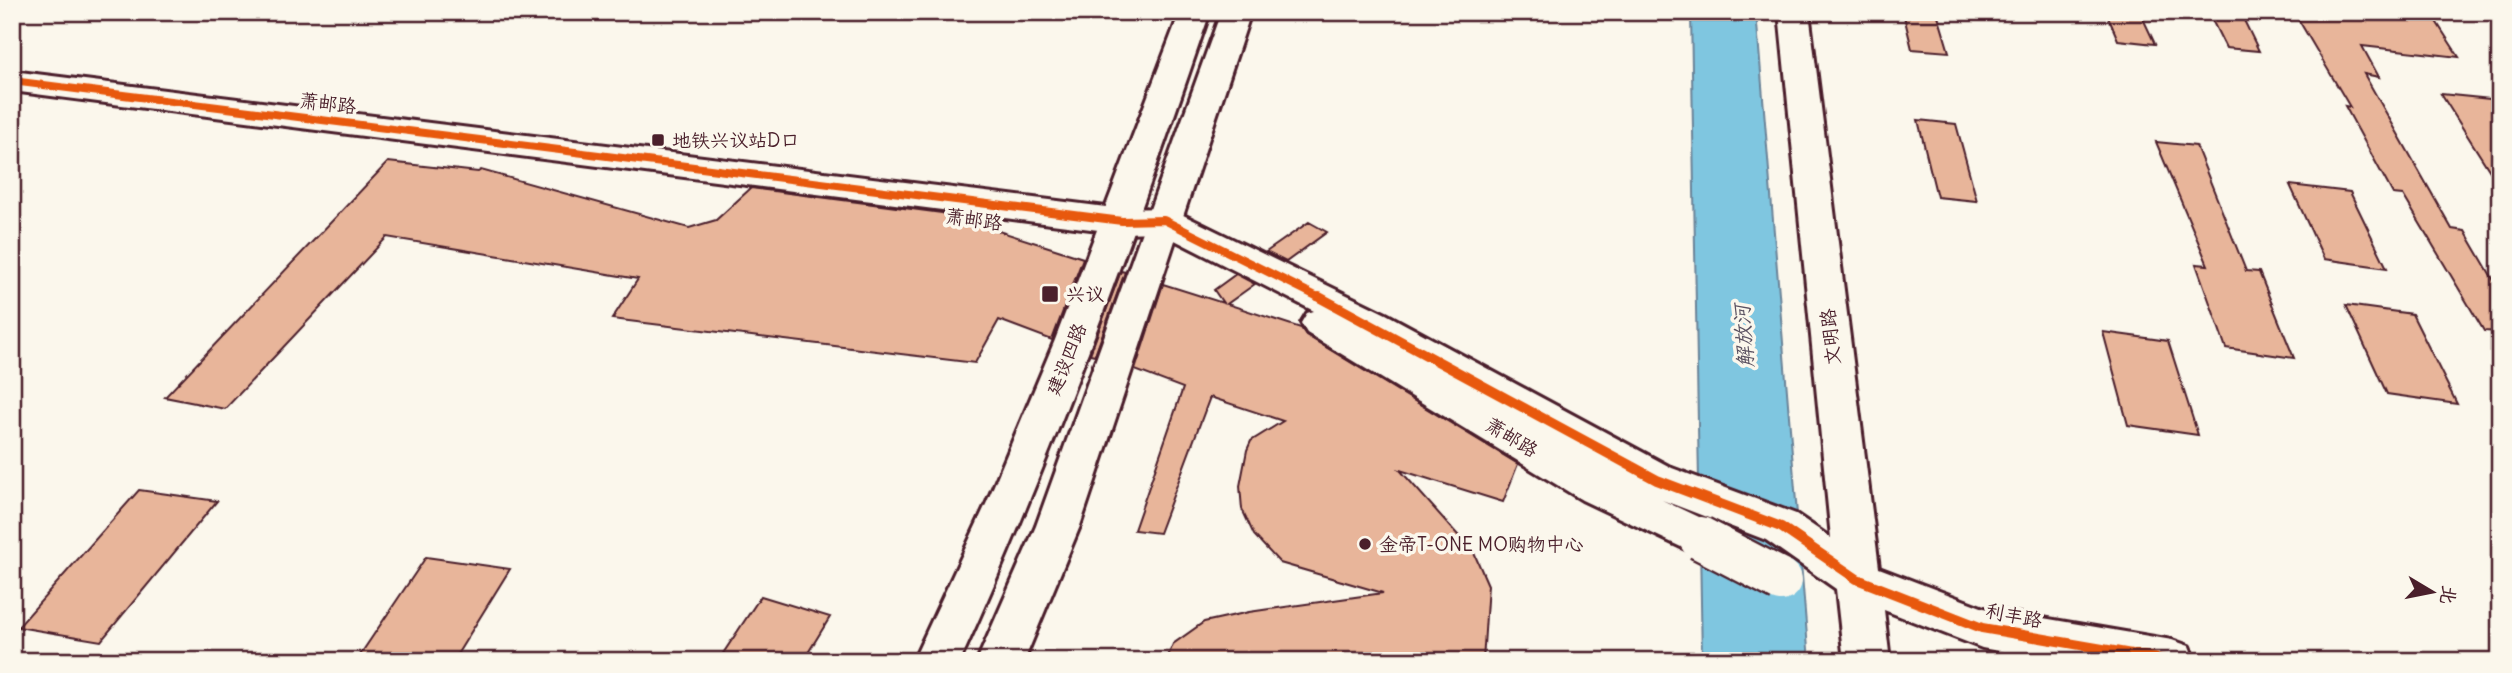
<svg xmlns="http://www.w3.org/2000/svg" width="2512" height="673" viewBox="0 0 2512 673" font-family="Delius,'LXGW WenKai TC',sans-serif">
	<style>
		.water { fill: #7fc6e0; stroke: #6a8398; stroke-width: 2 }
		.building { fill: #e8b59a; stroke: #4a1f2b; stroke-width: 2 }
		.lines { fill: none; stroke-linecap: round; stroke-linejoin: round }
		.secondary-casing { stroke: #4a1f2b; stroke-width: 6 }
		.primary-casing { stroke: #4a1f2b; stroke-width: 6 }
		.secondary { fill: #fbf7ec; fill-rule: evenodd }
		.primary { fill: #fbf7ec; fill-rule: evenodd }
		.secondary-bridge-casing { stroke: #4a1f2b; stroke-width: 47; stroke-linecap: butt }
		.secondary-bridge { stroke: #fbf7ec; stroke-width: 42 }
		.cycleway-far1-casing { stroke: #fbf7ec; stroke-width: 11 }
		.cycleway-casing { stroke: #fbf7ec; stroke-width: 14 }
		.cycleway-far1 { stroke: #e8590c; stroke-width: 8 }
		.cycleway { stroke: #e8590c; stroke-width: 10 }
		.poi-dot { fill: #4a1f2b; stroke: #fbf7ec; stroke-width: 2.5 }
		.labels { text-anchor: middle; stroke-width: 7; stroke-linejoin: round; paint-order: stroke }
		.street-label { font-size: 19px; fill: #4a1f2b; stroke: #fbf7ec }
		.poi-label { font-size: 19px; fill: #4a1f2b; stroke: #fbf7ec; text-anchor: start }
		.water-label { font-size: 21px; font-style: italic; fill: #5a5161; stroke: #fbf7ec }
	</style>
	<rect width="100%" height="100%" fill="#fbf7ec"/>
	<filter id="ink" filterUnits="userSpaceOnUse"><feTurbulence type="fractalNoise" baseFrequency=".0143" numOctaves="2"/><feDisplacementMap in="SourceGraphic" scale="14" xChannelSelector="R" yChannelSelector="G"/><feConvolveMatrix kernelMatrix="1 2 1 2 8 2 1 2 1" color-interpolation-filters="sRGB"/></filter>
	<g filter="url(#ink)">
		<path class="water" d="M1691,12H1756L1809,661H1702Z"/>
		<path class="building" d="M1903,12H1937L1949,52L1912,49Z
			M2106,12H2140L2155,44L2118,40Z
			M2208,12H2240L2259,51L2226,48Z
			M2294,12H2430L2459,57L2362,46L2379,77L2364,74L2452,229L2465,231L2500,291V332L2484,331L2403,195L2393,194L2345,106L2350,107Z
			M2441,94L2500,100V187Z
			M1918,120L1956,124L1977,201L1937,197Z
			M2156,142L2196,146L2246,271L2259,272L2294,358L2226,348L2196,264L2208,265Z
			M388,162L478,172L481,170L689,228L716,220L751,188L942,213L1083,258L1052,340L999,320L975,363L612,319L638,279L387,237L225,409L165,397Z
			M2290,185L2350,192L2387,268L2324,259Z
			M1309,222L1327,232L1286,262L1266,252Z
			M1121,271L1125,272L1095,355L1090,354Z
			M1236,274L1255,284L1227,304L1301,328L1306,335L1518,464L1503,502L1400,470L1474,553L1488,585L1483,661H1166L1173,644L1204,622L1249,612L1383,593L1280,563L1254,535L1242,509L1240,486L1247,450L1251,441L1283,421L1210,397L1159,533L1134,530L1183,388L1135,370L1163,284L1223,303L1214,290Z
			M2346,305L2412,314L2457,404L2387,394Z
			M2103,332L2168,341L2198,435L2128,425Z
			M139,490L217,501L101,641L18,627Z
			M426,557L510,569L453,661H356Z
			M761,596L830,617L803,661H718Z"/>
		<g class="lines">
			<defs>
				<path id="secondary" d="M1779,12H1809L1879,568L1984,608L2172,640L2189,646L2195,661H2053L1982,648L1884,610L1890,661H1844L1836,589L1766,540L1662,500L1715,525L1722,538L1715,551L1700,556L1582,500L1307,333L1301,323L1307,313L1314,311L1159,232L1122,233L12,91V71L1122,209L1164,208L1177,212L1386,314L1672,468L1796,514L1831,538Z"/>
				<path id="primary" d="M1180,12H1210C1135,232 1056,449 960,661H913L987,502L1055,340Z
					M1221,12H1251L1080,526L1024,661H977L1036,526Z"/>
			</defs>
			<use href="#secondary" class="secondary-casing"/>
			<use href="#primary" class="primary-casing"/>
			<use href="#secondary" class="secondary"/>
			<use href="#primary" class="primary"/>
			<defs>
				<path id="secondary-bridge" d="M1700,538L1781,580"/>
			</defs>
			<use href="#secondary-bridge" class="secondary-bridge-casing"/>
			<use href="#secondary-bridge" class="secondary-bridge"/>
			<defs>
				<path id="cycleway-far1" d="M12,81L1122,221L1164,220L1322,299"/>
				<path id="cycleway" d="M1319,297L1657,480L1781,527L1857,579L1982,628L2172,661"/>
			</defs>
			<use href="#cycleway-far1" class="cycleway-far1-casing"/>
			<use href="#cycleway" class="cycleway-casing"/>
			<use href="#cycleway-far1" class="cycleway-far1"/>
			<use href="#cycleway" class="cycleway"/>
		</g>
	</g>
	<g class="poi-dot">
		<rect x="651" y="133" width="14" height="14" rx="3.5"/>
		<rect x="1041" y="285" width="18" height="18" rx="3.5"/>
		<circle cx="1365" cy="544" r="7"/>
	</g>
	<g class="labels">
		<g class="street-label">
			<text transform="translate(328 103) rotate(7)" y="7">萧邮路</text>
			<text transform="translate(974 219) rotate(8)" y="7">萧邮路</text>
			<text transform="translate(1830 337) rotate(-96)" y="7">文明路</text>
			<text transform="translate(1066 359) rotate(-68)" y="7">建设四路</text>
			<text transform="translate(1512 437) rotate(31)" y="7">萧邮路</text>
			<text transform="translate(2014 615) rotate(11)" y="7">利丰路</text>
		</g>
		<g class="poi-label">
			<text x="672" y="147">地铁兴议站D口</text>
			<text x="1066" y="301">兴议</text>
			<text x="1379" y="551">金帝T-ONE MO购物中心</text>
		</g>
		<g class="water-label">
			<text transform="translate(1744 336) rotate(-94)" y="7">解放河</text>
		</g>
	</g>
	<rect width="2512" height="673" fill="none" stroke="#fbf7ec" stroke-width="42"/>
	<rect x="21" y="21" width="2470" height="631" fill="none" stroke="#4a1f2b" stroke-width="2.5" filter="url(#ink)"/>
	<g transform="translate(2432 592) rotate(100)" stroke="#fbf7ec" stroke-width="5" paint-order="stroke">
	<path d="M0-5L12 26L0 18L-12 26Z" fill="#4a1f2b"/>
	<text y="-10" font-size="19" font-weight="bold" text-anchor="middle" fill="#4a1f2b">北</text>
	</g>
</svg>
